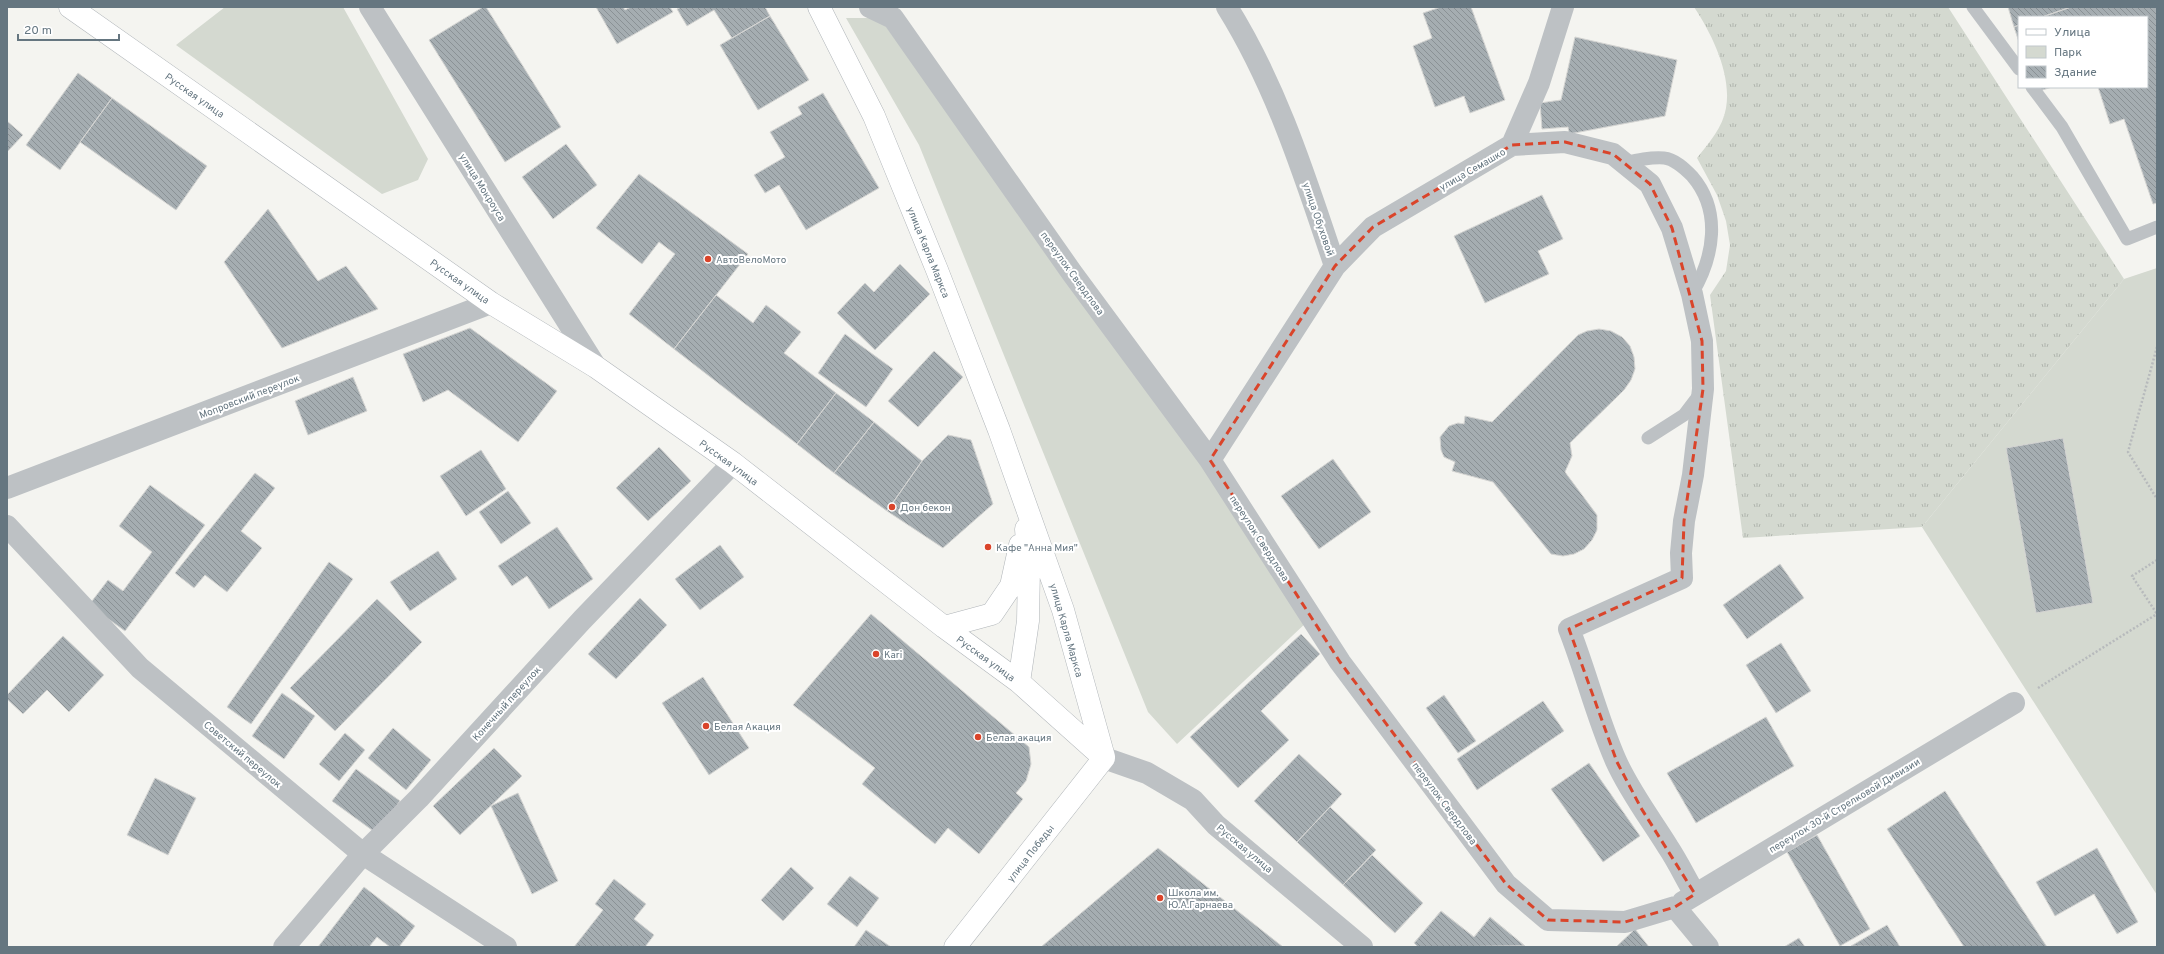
<svg xmlns="http://www.w3.org/2000/svg" width="2164" height="954" viewBox="0 0 2164 954" font-family="Overpass,sans-serif">
	<style>
		.grass { fill: url(#grass-tufts) }
		.park { fill: #d4d9d0 }
		.building { fill: url(#building-back-hatch); stroke: #d5d5d3 }
		.lines { fill: none; stroke-linecap: round; stroke-linejoin: round }
		.secondary-casing { stroke: #b0b5b9; stroke-width: 23 }
		.path { stroke: #b7babc; stroke-width: 2.5; stroke-dasharray: 2 2; stroke-linecap: butt }
		.lane { stroke: #bdc1c4; stroke-width: 13 }
		.street { stroke: #bdc1c4; stroke-width: 22 }
		.secondary { stroke: #fff; stroke-width: 22 }
		.marked { fill: none; stroke: #da442a; stroke-width: 3; stroke-dasharray: 8 5; stroke-linejoin: round }
		.poi-dot { fill: #da442a; stroke: #fff; stroke-width: 1.5 }
		.labels { text-anchor: middle; stroke-width: 4; stroke-linejoin: round; paint-order: stroke }
		.street-label { font-size: 10px; fill: #657680; stroke: #fff }
		.poi-label { font-size: 10px; fill: #657680; stroke: #fff; text-anchor: start }
	</style>
	<defs>
		<pattern id="grass-tufts" width="24" height="20" patternUnits="userSpaceOnUse"><rect width="24" height="20" fill="#d4d9d0"/><path d="M3 7l-1-3M5 7V3M7 7l1-3M15 17l-1-3M17 17v-4M19 17l1-3" fill="none" stroke="#b0b5ae"/></pattern>
		<pattern id="building-back-hatch" width="6" height="6" patternUnits="userSpaceOnUse"><rect width="6" height="6" fill="#a5adb1"/><path d="M-1 5l2 2M0 0l6 6M5-1l2 2" fill="none" stroke="#8a9195"/></pattern>
	</defs>
	<rect width="100%" height="100%" fill="#f4f4f0"/>
	<path class="grass" d="M1694,7H1948L2124,279L1922,527L1743,538L1710,295L1726,271L1730,245L1726,221L1717,195L1697,158C1709,143 1723,127 1726,108C1732,75 1712,34 1694,7Z"/>
	<path class="park" d="M225,7H343L428,159L418,180L382,194L176,45Z
		M846,18H880L1198,459L1308,621L1177,744L1148,712L919,145Z
		M2157,268V895L1922,527L2124,279Z"/>
	<path class="building" d="M483,7H486L561,127L505,162L429,40Z
		M596,7H623L625,10L631,7H670L673,12L617,44Z
		M681,7H765L770,16L732,38L714,10L687,26L677,9Z
		M1441,7H1471L1505,100L1470,113L1464,96L1435,107L1413,46L1432,38L1423,13Z
		M2008,7H2071L2042,17H2019V25L2014,27Z
		M2071,7H2157V203L2153,204L2124,119L2110,124L2098,87H2147V17H2042Z
		M770,16L809,80L758,110L720,45Z
		M2019,25V42L2014,27Z
		M1575,37L1677,60L1665,116L1569,134L1568,127L1542,129L1540,103L1561,100Z
		M78,73L112,98L60,170L26,145Z
		M2035,87H2052L2036,92Z
		M823,93L879,188L806,230L779,185L765,193L754,175L785,157L770,132L802,114L798,107Z
		M112,98L207,166L176,210L80,142Z
		M7,121L23,135L7,152Z
		M566,144L597,185L553,219L522,177Z
		M639,174L748,254L674,349L629,314L675,254L659,242L642,264L596,228Z
		M1542,195L1563,239L1538,251L1549,274L1485,303L1454,236Z
		M268,209L318,281L346,266L378,309L282,348L224,262Z
		M900,264L930,294L875,350L837,313L865,283L874,292Z
		M716,295L753,323L766,305L801,332L784,353L836,393L797,444L674,349Z
		M470,328L557,391L518,442L448,390L423,402L403,354Z
		M1599,329L1611,331L1622,337L1630,346L1634,357L1635,369L1631,380L1624,390L1570,443L1572,456L1565,472L1597,515V530L1592,540L1584,549L1574,554L1563,556L1551,554L1493,482L1452,471L1455,462L1444,457L1441,450L1440,437L1449,426L1458,423L1464,424L1465,416L1492,422L1578,335L1587,331Z
		M845,334L893,369L866,407L818,373Z
		M934,351L963,377L918,427L888,401Z
		M353,377L367,411L308,435L295,401Z
		M836,393L874,422L834,473L797,444Z
		M874,422L922,461L887,511L834,473Z
		M948,435L971,440L993,504L943,548L887,511L922,461Z
		M2063,438L2093,603L2036,613L2006,448Z
		M659,447L691,481L648,521L616,488Z
		M481,450L506,489L466,516L440,476Z
		M1333,459L1371,512L1319,549L1281,496Z
		M255,473L275,488L241,531L262,548L227,592L205,575L194,588L175,573Z
		M150,485L205,525L125,631L89,605L108,580L123,591L152,552L119,526Z
		M508,491L531,523L501,544L479,512Z
		M557,527L593,579L549,609L527,576L512,586L498,566Z
		M720,545L744,577L700,610L675,579Z
		M438,551L457,579L410,611L390,582Z
		M329,562L353,579L251,724L227,707Z
		M1780,564L1804,598L1747,639L1723,605Z
		M640,598L667,625L616,679L588,654Z
		M377,599L422,642L335,731L290,688Z
		M871,614L1029,747L1031,764L1026,781L1016,793L1023,799L979,854L948,828L935,844L862,784L875,768L793,705Z
		M1301,634L1320,654L1261,711L1289,740L1238,788L1190,737Z
		M63,636L104,675L69,712L47,690L23,714L7,699V695Z
		M1781,643L1811,691L1776,713L1746,665Z
		M703,677L749,748L709,775L662,703Z
		M282,693L315,716L284,759L252,736Z
		M1444,695L1476,741L1458,753L1426,708Z
		M1543,701L1564,731L1477,790L1457,759Z
		M1766,717L1794,766L1696,823L1667,773Z
		M393,728L431,760L406,790L368,758Z
		M345,733L365,750L339,781L319,764Z
		M494,748L522,776L460,835L433,806Z
		M1299,754L1342,794L1297,842L1254,801Z
		M1589,763L1640,836L1603,862L1551,789Z
		M356,769L400,801L376,833L332,801Z
		M155,778L196,798L168,855L127,835Z
		M1945,791L2047,947H1964L1887,829Z
		M518,793L558,881L532,894L491,806Z
		M1330,807L1376,850L1343,885L1297,842Z
		M1817,835L1870,929L1840,946L1787,852Z
		M1158,848L1283,947H1041Z
		M2097,848L2138,922L2117,934L2094,894L2055,916L2036,882Z
		M1372,855L1423,903L1395,933L1343,885Z
		M1372,855L1423,903L1395,933L1343,885Z
		M791,867L814,888L783,921L761,900Z
		M850,876L879,898L857,927L827,904Z
		M614,879L646,904L634,919L654,935L645,947H574L603,910L595,904Z
		M364,887L415,926L399,947H390L377,937L369,947H318Z
		M1441,911L1474,937L1490,917L1525,946L1418,947L1414,943Z
		M1441,911L1474,937L1490,917L1525,946L1418,947L1414,943Z
		M1887,925L1900,947L1851,946Z
		M1635,929L1649,947H1616Z
		M866,930L891,947H854Z
		M1799,938L1805,947H1784Z"/>
	<g class="lines">
		<defs>
			<path id="secondary" d="M70,7L491,303L596,367L733,463L944,627L1019,682L1104,758
				M819,7L874,116L937,270L999,430L1063,610L1104,757
				M944,627L992,614L1011,586L1020,545
				M1019,682L1028,621L1029,568L1026,529
				M955,947L1104,758"/>
		</defs>
		<use href="#secondary" class="secondary-casing"/>
		<path class="path" d="M2157,347L2128,452L2157,499
			M2157,560L2132,576L2157,614
			M2038,688L2157,614"/>
		<path class="lane" d="M1973,7L2019,69
			M2032,87L2062,127L2127,239L2157,227
			M1624,163C1637,160 1650,157 1664,158C1675,159 1685,169 1692,176C1722,211 1714,257 1692,294
			M1648,438L1684,415L1700,394"/>
		<path class="street" d="M370,7L596,367
			M870,7L893,18L1072,273L1210,460L1340,662L1506,884L1548,920L1625,922L1675,907L1708,947
			M1512,145L1565,142L1613,154L1650,184L1672,228L1692,294L1702,341L1703,389L1693,475L1684,521L1681,553L1682,578L1569,629C1586,672 1597,718 1616,761C1630,792 1650,818 1668,847C1678,862 1686,879 1695,894
			M1335,266L1373,227L1512,145L1539,83L1563,7
			M1210,460L1335,266C1305,177 1277,87 1227,7
			M7,488L491,303
			M7,526L140,668L363,854L506,947
			M1104,758L1147,773L1193,800L1216,825L1362,947
			M1683,902L2014,703
			M284,947L363,854L419,798L582,620L733,463"/>
		<use href="#secondary" class="secondary"/>
	</g>
	<path class="marked" d="M1565,142L1613,154L1650,184L1672,228L1702,341L1703,389L1684,521L1682,578L1569,629L1617,762L1641,808L1695,894L1675,907L1625,922L1548,920L1506,884L1340,662L1210,460L1335,266L1373,227L1512,145Z"/>
	<g class="poi-dot">
		<circle cx="708" cy="259" r="4"/>
		<circle cx="892" cy="507" r="4"/>
		<circle cx="988" cy="547" r="4"/>
		<circle cx="876" cy="654" r="4"/>
		<circle cx="706" cy="726" r="4"/>
		<circle cx="978" cy="737" r="4"/>
		<circle cx="1160" cy="898" r="4"/>
	</g>
	<g class="labels">
		<g class="street-label">
			<text transform="translate(195 95) rotate(35)" y="4">Русская улица</text>
			<text transform="translate(1472 169) rotate(-30)" y="4">улица Семашко</text>
			<text transform="translate(483 187) rotate(58)" y="4">улица Мокроуса</text>
			<text transform="translate(1319 219) rotate(71)" y="4">улица Обуховой</text>
			<text transform="translate(929 252) rotate(68)" y="4">улица Карла Маркса</text>
			<text transform="translate(1073 273) rotate(54)" y="4">переулок Свердлова</text>
			<text transform="translate(460 281) rotate(35)" y="4">Русская улица</text>
			<text transform="translate(249 396) rotate(-21)" y="4">Мопровский переулок</text>
			<text transform="translate(729 462) rotate(36)" y="4">Русская улица</text>
			<text transform="translate(1260 538) rotate(57)" y="4">переулок Свердлова</text>
			<text transform="translate(1067 630) rotate(74)" y="4">улица Карла Маркса</text>
			<text transform="translate(986 658) rotate(36)" y="4">Русская улица</text>
			<text transform="translate(506 703) rotate(-48)" y="4">Конечный переулок</text>
			<text transform="translate(243 754) rotate(40)" y="4">Советский переулок</text>
			<text transform="translate(1445 803) rotate(53)" y="4">переулок Свердлова</text>
			<text transform="translate(1844 805) rotate(-31)" y="4">переулок 30-й Стрелковой Дивизии</text>
			<text transform="translate(1245 848) rotate(40)" y="4">Русская улица</text>
			<text transform="translate(1030 853) rotate(-52)" y="4">улица Победы</text>
		</g>
		<g class="poi-label">
			<text x="716" y="263">АвтоВелоМото</text>
			<text x="900" y="511">Дон бекон</text>
			<text x="996" y="551">Кафе "Анна Мия"</text>
			<text x="884" y="658">Kari</text>
			<text x="714" y="730">Белая Акация</text>
			<text x="986" y="741">Белая акация</text>
			<text x="1168" y="896">Школа им.<tspan x="1168" dy="12">Ю.А.Гарнаева</tspan></text>
		</g>
	</g>
	<rect width="2164" height="954" fill="none" stroke="#657680" stroke-width="16"/>
	<rect x="2018" y="16" width="130" height="72" fill="#ffffff" stroke="#c1c8cc"/>
	<rect x="2026" y="29" width="20" height="6" fill="#ffffff" stroke="#c1c8cc"/>
	<text x="2054" y="36" font-size="12" fill="#657680">Улица</text>
	<rect x="2026" y="46" width="20" height="12" fill="#d4d9d0" stroke="#c1c8cc"/>
	<text x="2054" y="56" font-size="12" fill="#657680">Парк</text>
	<rect x="2026" y="66" width="20" height="12" fill="url(#building-back-hatch)" stroke="#c1c8cc"/>
	<text x="2054" y="76" font-size="12" fill="#657680">Здание</text>
	<path d="M18 34v6h101v-6" fill="none" stroke="#657680" stroke-width="2"/>
	<text x="24" y="34" font-size="12" fill="#657680" stroke="#ffffff" stroke-width="3" paint-order="stroke">20 m</text>
</svg>
